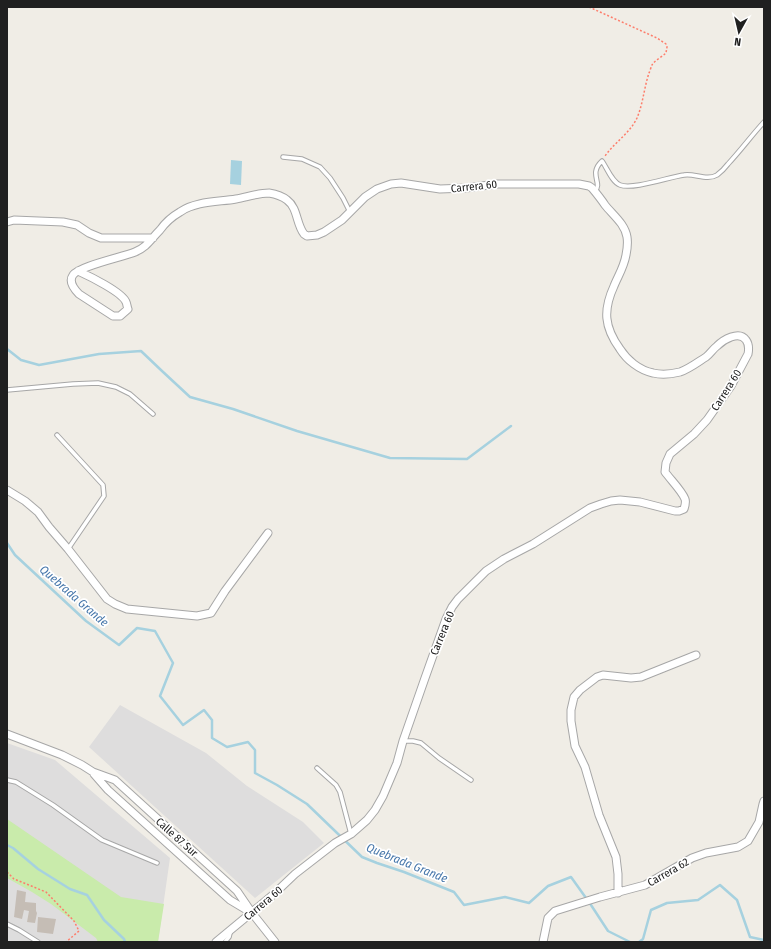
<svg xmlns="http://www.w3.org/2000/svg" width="771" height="949" viewBox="0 0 771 949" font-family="'Fira Sans Condensed',sans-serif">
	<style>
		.residential { fill: #dedddd }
		.grass { fill: #c9ebab }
		.water { fill: #a6d1df }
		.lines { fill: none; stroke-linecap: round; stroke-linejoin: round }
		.stream { stroke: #a6d1df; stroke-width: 2.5 }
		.building { fill: #c5bdb5 }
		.service-casing { stroke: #a7a7a7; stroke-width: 5.5 }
		.minor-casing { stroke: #a7a7a7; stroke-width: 9 }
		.path { stroke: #fd7d6b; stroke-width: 1.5; stroke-dasharray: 2 2; stroke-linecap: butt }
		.service { stroke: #fff; stroke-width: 3.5 }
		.minor { stroke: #fff; stroke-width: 7 }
		.labels { text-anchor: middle; stroke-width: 3.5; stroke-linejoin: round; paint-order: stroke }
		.street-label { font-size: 11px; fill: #202020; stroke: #fff }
		.water-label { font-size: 12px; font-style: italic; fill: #4676aa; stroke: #fff }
	</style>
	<rect width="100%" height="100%" fill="#f0ede6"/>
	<path class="residential" d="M120,705L206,753L247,786L303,822L324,843L255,898L89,747Z
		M7,743L55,760L170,858L158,942H7Z"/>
	<path class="grass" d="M7,819L121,897L164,904L158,942H98L96,938L51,904L32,892L7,878Z"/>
	<path class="water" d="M231,160L242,161L241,185L230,184Z"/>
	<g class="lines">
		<path class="stream" d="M7,349L21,360L39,365L99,354L141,351L162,371L190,397L233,409L297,431L390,458L467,459L511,426
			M7,543L15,555L86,621L119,645L137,628L155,631L173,663L160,696L183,725L204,710L212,720V738L227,747L248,742L255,750V773L277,785L307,804L362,857L377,863L404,872L454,892L464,905L505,897L529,903L548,886L571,877L591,905L608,931L630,942
			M7,845L13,848L38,869L70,889L87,895L104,920L124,939L125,942
			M639,942L643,939L651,910L667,903L698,900L720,885L737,900L750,937L764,940"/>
	</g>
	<path class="building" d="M17,890L26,892L25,902L36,903V911L37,913L35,923L27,922L29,911L24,910L22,919L14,917Z
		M38,917L56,919L53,934L37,932Z"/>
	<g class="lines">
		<defs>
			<path id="service" d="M283,157L302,159L320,167L330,178L343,198L350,212
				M595,191C603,183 588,174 602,161C607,168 612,182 620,185C633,190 669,177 684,175C694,173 707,181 717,175C721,172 725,168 728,164C741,150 752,135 764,122
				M7,390L73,384L98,383L116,387L130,394L153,414
				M57,435L103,485L104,496L68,549
				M403,741H413L421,743L439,758L471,780
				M317,768L336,785L340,792L351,834
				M7,780L16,782L53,805L102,840L157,863
				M7,924L19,930L38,942
				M225,942L229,937L230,933"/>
			<path id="minor" d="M7,222L14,220L63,222L77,225L89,233L101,238H153
				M78,271C89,276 122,292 126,302C127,304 127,307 128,309L120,316H113L79,294C74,289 68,282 73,275C79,266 123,257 135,252C147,247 151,239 160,230C165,223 173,216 180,212C196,201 219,202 236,199C247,197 258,193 269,193C275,194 282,196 287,200C298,208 296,224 304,234L307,236L317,235L324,232L342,220L365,197L377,189L391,184L401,183L440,189L466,188L497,184H579L589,186L592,188C597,194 601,199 605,205C613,215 625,224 627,237C628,243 627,250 626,255C624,267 618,276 614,286C603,310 604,327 620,349C627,360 639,370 653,373C661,375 672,374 680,372C689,369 698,362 706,357C710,354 713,349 717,346C723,340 739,330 746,340C749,344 749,349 748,354L731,386L707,420L694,434L670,454L666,463L665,472C670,479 682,491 685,499C686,502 685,506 684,509L679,511H675L640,502L620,500L611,501L601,504L590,508L533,544L504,559L486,571L458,599L452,607L446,619L425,678L403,741L397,763L383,796L375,810L367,820L351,834L335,843L295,874L274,894L216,942
				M7,490L25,501L38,512L49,527L68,549L107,599L115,604L127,609L197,616L211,613L225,591L268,533
				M7,734L62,755L82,765L93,772L115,780L237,891L252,913L275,942
				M94,774L108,790L230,900L250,912
				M618,893V874L616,857L599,815L585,767L575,746L571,721V710L574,697L580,690L597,677L603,675L631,678L641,677L696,655
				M543,942L548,918L555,911L600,897L645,885L692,858L706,853L738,847L748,841L759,822L763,804L764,801"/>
		</defs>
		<use href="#service" class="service-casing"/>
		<use href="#minor" class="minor-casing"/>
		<path class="path" d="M589,7L657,38L666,44L667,47L666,53C662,57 655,60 652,65C651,67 650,71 649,73C644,88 643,104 637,118C630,133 615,142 605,156
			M7,872L14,879L46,892L74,921L79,931L66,942"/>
		<use href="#service" class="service"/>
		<use href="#minor" class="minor"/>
	</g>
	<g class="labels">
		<g class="street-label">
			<text transform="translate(474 186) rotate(-6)" y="4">Carrera 60</text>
			<text transform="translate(726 390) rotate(-58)" y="4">Carrera 60</text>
			<text transform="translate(442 633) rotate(-68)" y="4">Carrera 60</text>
			<text transform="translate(177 837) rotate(42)" y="4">Calle 87 Sur</text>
			<text transform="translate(668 872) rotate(-30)" y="4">Carrera 62</text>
			<text transform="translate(263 903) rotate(-40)" y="4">Carrera 60</text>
		</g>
		<g class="water-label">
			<text transform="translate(74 596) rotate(41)" y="4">Quebrada Grande</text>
			<text transform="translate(407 863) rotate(22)" y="4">Quebrada Grande</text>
		</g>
	</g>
	<rect width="771" height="949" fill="none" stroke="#202020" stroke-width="16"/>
	<g transform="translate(739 32) rotate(188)" stroke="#ffffff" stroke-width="3" paint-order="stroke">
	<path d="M0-3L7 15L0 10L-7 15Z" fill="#202020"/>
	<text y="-6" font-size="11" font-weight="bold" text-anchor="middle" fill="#202020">N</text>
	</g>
</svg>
